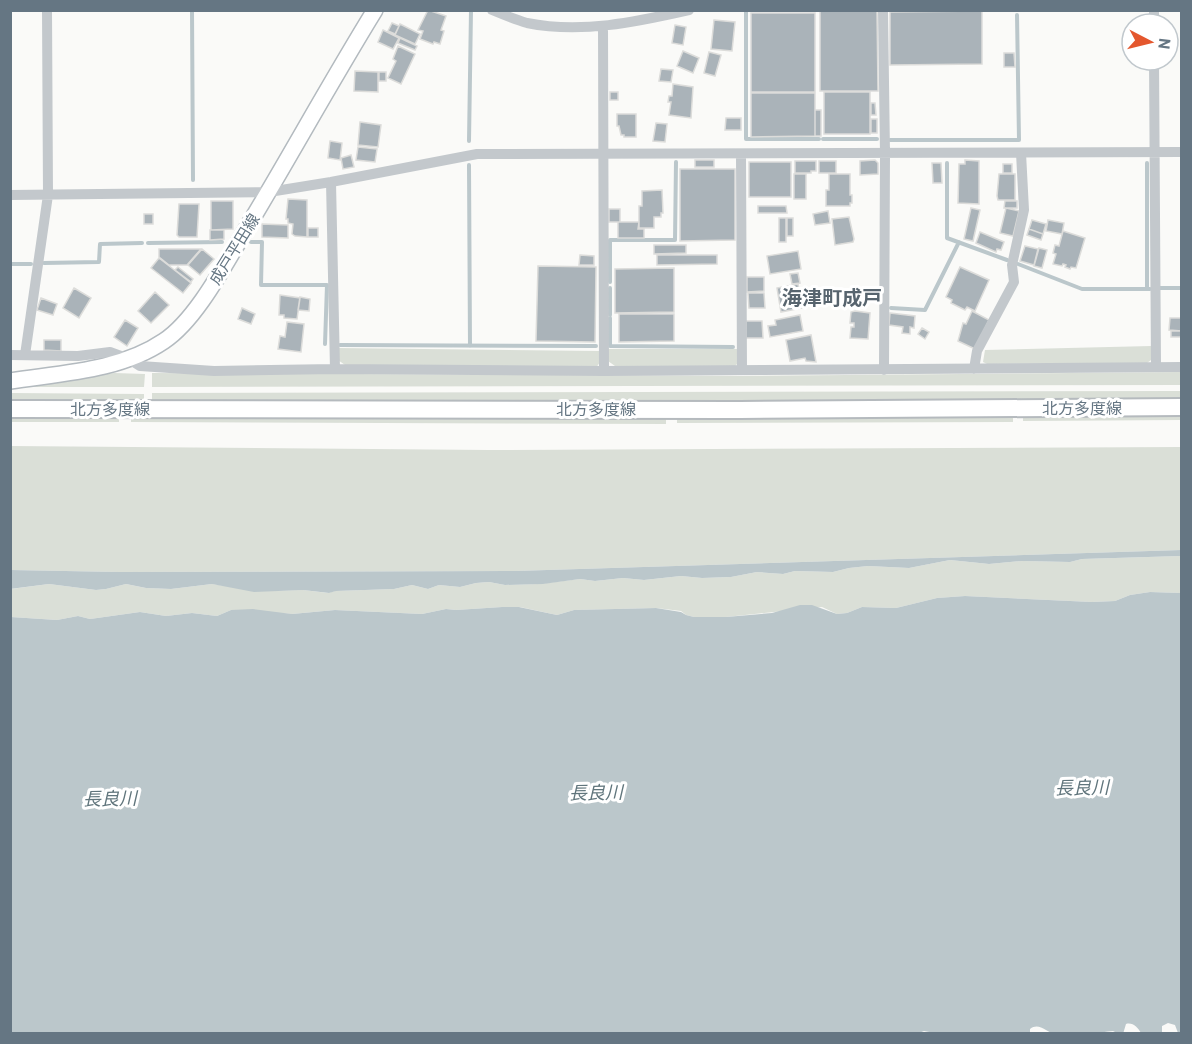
<svg xmlns="http://www.w3.org/2000/svg" width="1192" height="1044" viewBox="0 0 1192 1044" font-family="Barlow,'Noto Sans JP',sans-serif">
	<style>
		.green { fill: #dadfd7 }
		.water { fill: #bbc7cb }
		.lines { fill: none; stroke-linecap: round; stroke-linejoin: round }
		.stream { stroke: #bbc7cb; stroke-width: 4 }
		.building { fill: #aab3b9; stroke: #dcdcda; stroke-width: 1.5 }
		.secondary-casing { stroke: #b3babf; stroke-width: 18 }
		.primary-casing { stroke: #b5babe; stroke-width: 20 }
		.street { stroke: #c3c8cc; stroke-width: 10 }
		.secondary { stroke: #fff; stroke-width: 15 }
		.primary { stroke: #fff; stroke-width: 16 }
		.labels { text-anchor: middle; stroke-width: 6; stroke-linejoin: round; paint-order: stroke }
		.street-label { font-size: 16px; fill: #657683; stroke: #fff }
		.water-label { font-size: 18px; font-style: italic; fill: #60757c; stroke: #fff }
		.quarter-label { font-size: 20px; font-weight: bold; fill: #57646e; stroke: #fff }
	</style>
	<rect width="100%" height="100%" fill="#fafaf8"/>
	<path class="green" d="M1151,346V360L1147,363L987,364L983,362L985,350Z
		M338,348L601,351L600,362L596,368L345,365L338,360Z
		M608,349H738V363L735,366H615L608,361Z
		M1182,372L1181,385L152,387V373L742,376Z
		M114,373L145,374L144,387H20Z
		M1181,391L1182,400L152,402V393Z
		M11,393L144,394V402H11Z
		M1181,412L1182,420L1023,421V414Z
		M1013,414V422L677,423V416Z
		M10,415H119V422H11Z
		M131,415L666,416V424L131,422Z
		M10,446L489,450L1181,447V550L515,571L119,572L11,570Z
		M1181,556V593L1150,592L1130,595L1115,601L1092,602L965,596L937,598L896,608L862,607L847,613L837,614L822,607L726,617H694L686,615L681,611L656,608L574,610L557,615L520,607H502L456,610L446,609L422,614L335,610L292,614L231,610L217,616L192,613L166,616L140,612L90,619L78,616L57,620L11,617V589L49,584L96,590L106,589L126,584L146,588L171,589L212,584L264,591L303,590L328,593L335,591L394,589L412,585L428,589L439,585L460,587L476,583L489,582L505,585L538,584L580,579L595,581L623,578L644,580L681,576L702,578L731,577L757,572L783,574L795,571L833,572L849,568L868,566L909,568L950,560L989,564L1022,561L1070,562L1082,559Z"/>
	<path class="water" d="M1181,550V556L1082,559L1070,562L1022,561L989,564L950,560L909,568L868,566L849,568L833,572L795,571L783,574L757,572L731,577L702,578L681,576L644,580L623,578L595,581L580,579L543,584L505,585L489,582L476,583L460,587L439,585L428,589L412,585L394,589L336,591L329,593L303,590L254,592L212,584L171,589L146,588L126,584L106,589L96,590L49,584L10,589L11,570L119,572L515,571Z
		M1150,592L1181,593V1033H1178L1175,1025L1168,1023L1162,1026V1034L1141,1033C1138,1028 1133,1022 1126,1024L1123,1034L1117,1033L1113,1031C1095,1033 1073,1037 1055,1034C1046,1032 1039,1022 1030,1029V1034H940L924,1031L916,1034L11,1033V617L57,620L78,616L90,619L140,612L166,616L192,613L217,616L231,610L253,609L292,614L335,610L422,614L446,609L456,610L502,607H519L557,615L574,610L656,608L681,612L686,615L694,617H726L772,613L800,605H812L837,614L847,613L862,607L896,608L937,598L965,596L1092,602L1115,601L1130,595Z"/>
	<g class="lines">
		<path class="stream" d="M192,10L193,180
			M746,10V139H819
			M823,139H877
			M890,140H1019L1017,15
			M469,141L471,10
			M947,163V238L1007,260
			M1147,163V289
			M469,165L470,346
			M251,242H262L261,285H327L325,344
			M148,243L222,242
			M44,263L99,262L100,244L142,243
			M10,264H31
			M1018,264L1082,289H1150
			M610,282V240H675L676,162
			M610,288V315
			M1159,288H1182
			M891,308L925,310L959,242
			M610,318V346L733,347
			M340,345L596,346"/>
	</g>
	<path class="building" d="M428,10L446,16L441,30L444,31L440,44L434,42L433,44L420,39L423,31L418,30Z
		M820,10H877L878,91H820Z
		M982,11V64L890,65V12Z
		M751,13H815V92H751Z
		M714,20L735,22L732,51L711,49Z
		M392,23L399,26L395,34L388,31Z
		M400,24L420,34L415,44L395,35Z
		M675,25L686,27L683,45L672,43Z
		M383,30L399,38L393,49L378,42Z
		M400,38L417,46L415,50L398,43Z
		M398,46L415,54L401,84L388,78L396,61L393,59Z
		M683,51L699,58L693,73L677,66Z
		M709,52L721,55L715,76L704,73Z
		M1004,53H1014L1015,67H1004Z
		M661,69L673,70L671,82L659,81Z
		M355,71L378,72V92L354,91Z
		M379,72H386V81H379Z
		M673,84L693,87L691,118L669,115L671,102H668L669,96H672Z
		M610,92H618V100H610Z
		M824,92H870V134H824Z
		M751,93H815V136L751,137Z
		M871,103H875L876,115H871Z
		M815,110H821V136H815Z
		M617,114H636V137H624V135H621L619,126H617Z
		M726,118H741V130H725Z
		M871,119H877V133H871Z
		M360,122L381,125L378,147L358,145Z
		M656,123L667,124L665,142L653,141Z
		M330,141L342,143L340,160L328,158Z
		M358,147L377,149L375,162L356,160Z
		M351,155L354,167L343,169L341,158Z
		M695,160H714V167H695Z
		M875,160L878,163V174L860,175V161Z
		M965,160L979,161V204L958,203L959,164H965Z
		M795,161H816V171H811V173H795Z
		M819,161H836V173H819Z
		M749,162H791V197H749Z
		M932,163H941L942,183H933Z
		M1003,164H1012V173H1003Z
		M680,169H735V240L680,241Z
		M794,174H806V199H794Z
		M829,174H850V195H852V203H850V206H826V190H829Z
		M999,174H1015V200H998L997,196Z
		M662,190L663,213H661V217H654V228H639V206H642V191Z
		M288,199L307,200V237L295,236L292,234L293,224L288,223V219H286Z
		M211,201H233V229L211,230Z
		M1005,201H1017V208H1004Z
		M179,204H199L197,237H179L177,235Z
		M758,206H786L787,213H758Z
		M971,208L980,210L973,241L964,239Z
		M1006,208L1019,211L1013,236L1000,233Z
		M609,209H620V222H609Z
		M828,211L830,223L815,225L813,214Z
		M144,214H153V224H144Z
		M849,217L854,239L853,242L835,245L832,219Z
		M779,218H786V242H779Z
		M787,218H793V236H787Z
		M1032,220L1046,224L1043,234L1029,229Z
		M1048,220L1064,223L1062,234L1046,231Z
		M618,222H639L638,229H644V238H618Z
		M262,224L288,225V238L262,237Z
		M308,228H318V237H308Z
		M1029,229L1043,234L1041,240L1027,235Z
		M210,230H224V239L210,240Z
		M1063,231L1085,238L1076,268L1071,267L1070,269L1065,267L1066,265L1063,264L1062,266L1053,264L1056,254L1053,253L1055,245L1059,246Z
		M980,232L1004,242L1001,250L997,249L996,252L976,243Z
		M654,245H686V253L654,254Z
		M1025,246L1038,249L1034,265L1020,261Z
		M1039,248L1047,250L1042,268L1034,266Z
		M159,249H201L187,265H169L159,257Z
		M202,249L214,259L200,275L188,265Z
		M798,251L801,269L770,274L767,256Z
		M580,255L594,256V265H579Z
		M657,255H717V264L657,265Z
		M159,258L191,283L183,293L151,268Z
		M538,266L596,267L595,342L536,341Z
		M178,267L193,279L191,282L175,270Z
		M960,267L989,280L975,311L967,307L965,310L951,303L952,300L946,297Z
		M674,268V312L615,313V269Z
		M798,273L800,283L792,284L790,274Z
		M747,277H764V291L747,292Z
		M798,284L802,308L781,312L777,288Z
		M74,288L91,298L79,318L63,308Z
		M155,292L169,305L151,323L138,311Z
		M748,293H764L765,308H749Z
		M280,295L300,298L297,319L284,318V315H279Z
		M300,297L310,299L309,311L298,310Z
		M41,298L57,304L53,315L37,310Z
		M242,308L255,314L251,324L238,319Z
		M855,311L870,313L868,339L850,338L851,327H854V323H850L851,312Z
		M972,311L989,320L975,349L958,341L963,323L966,324Z
		M890,313L915,316L914,328L910,327V334L902,333L903,327L889,325Z
		M619,314H674V341L619,342Z
		M800,315L803,331L770,337L768,326L776,325L775,320Z
		M1170,318H1182V331L1169,330Z
		M125,320L138,328L127,346L114,337Z
		M746,321H762L763,338H746Z
		M287,322L304,324L301,352L278,349L280,336L285,337Z
		M922,328L929,332L925,339L918,334Z
		M1171,331H1182V337H1171Z
		M811,335L816,362L806,361L805,358L790,361L786,340Z
		M44,340H61V351L44,350Z"/>
	<g class="lines">
		<defs>
			<path id="secondary" d="M10,381C62,373 120,371 164,341C196,320 225,264 245,231C289,158 330,83 375,10"/>
			<path id="primary" d="M10,409L740,410L1182,407"/>
		</defs>
		<use href="#secondary" class="secondary-casing"/>
		<use href="#primary" class="primary-casing"/>
		<path class="street" d="M492,10C504,15 516,20 527,23C581,34 636,22 689,10
			M883,10L885,154L884,370
			M1154,24V10
			M603,26L604,371
			M1154,60L1156,367
			M741,155L742,370
			M331,182L335,369
			M10,195L269,192L331,182L477,154L1182,152
			M10,355L78,356L110,352L129,359L140,366L214,371L335,369L604,371L1182,367
			M25,355L48,195L47,10
			M974,369L977,351L1014,282L1012,265L1024,210L1021,153"/>
		<use href="#secondary" class="secondary"/>
		<use href="#primary" class="primary"/>
	</g>
	<g class="labels">
		<g class="street-label">
			<text transform="translate(234 249) rotate(-58)" y="6">成戸平田線</text>
			<text x="1082" y="414">北方多度線</text>
			<text x="110" y="415">北方多度線</text>
			<text x="596" y="415">北方多度線</text>
		</g>
		<g class="water-label">
			<text transform="translate(1082 788) rotate(-1)" y="6">長良川</text>
			<text transform="translate(596 793) rotate(-1)" y="6">長良川</text>
			<text transform="translate(110 799) rotate(-1)" y="6">長良川</text>
		</g>
		<g class="quarter-label">
			<text x="832" y="305">海津町成戸</text>
		</g>
	</g>
	<rect width="1192" height="1044" fill="none" stroke="#657683" stroke-width="24"/>
	<g transform="translate(1150 42) rotate(97)"><circle r="28" fill="#ffffff" stroke="#c1c8cd" stroke-width="1.5"/>
	<path d="M0-4.5L10 22L0 15L-10 22Z" fill="#e4572e"/>
	<text y="-9" font-size="16" font-weight="bold" text-anchor="middle" fill="#657683">N</text>
	</g>
</svg>
